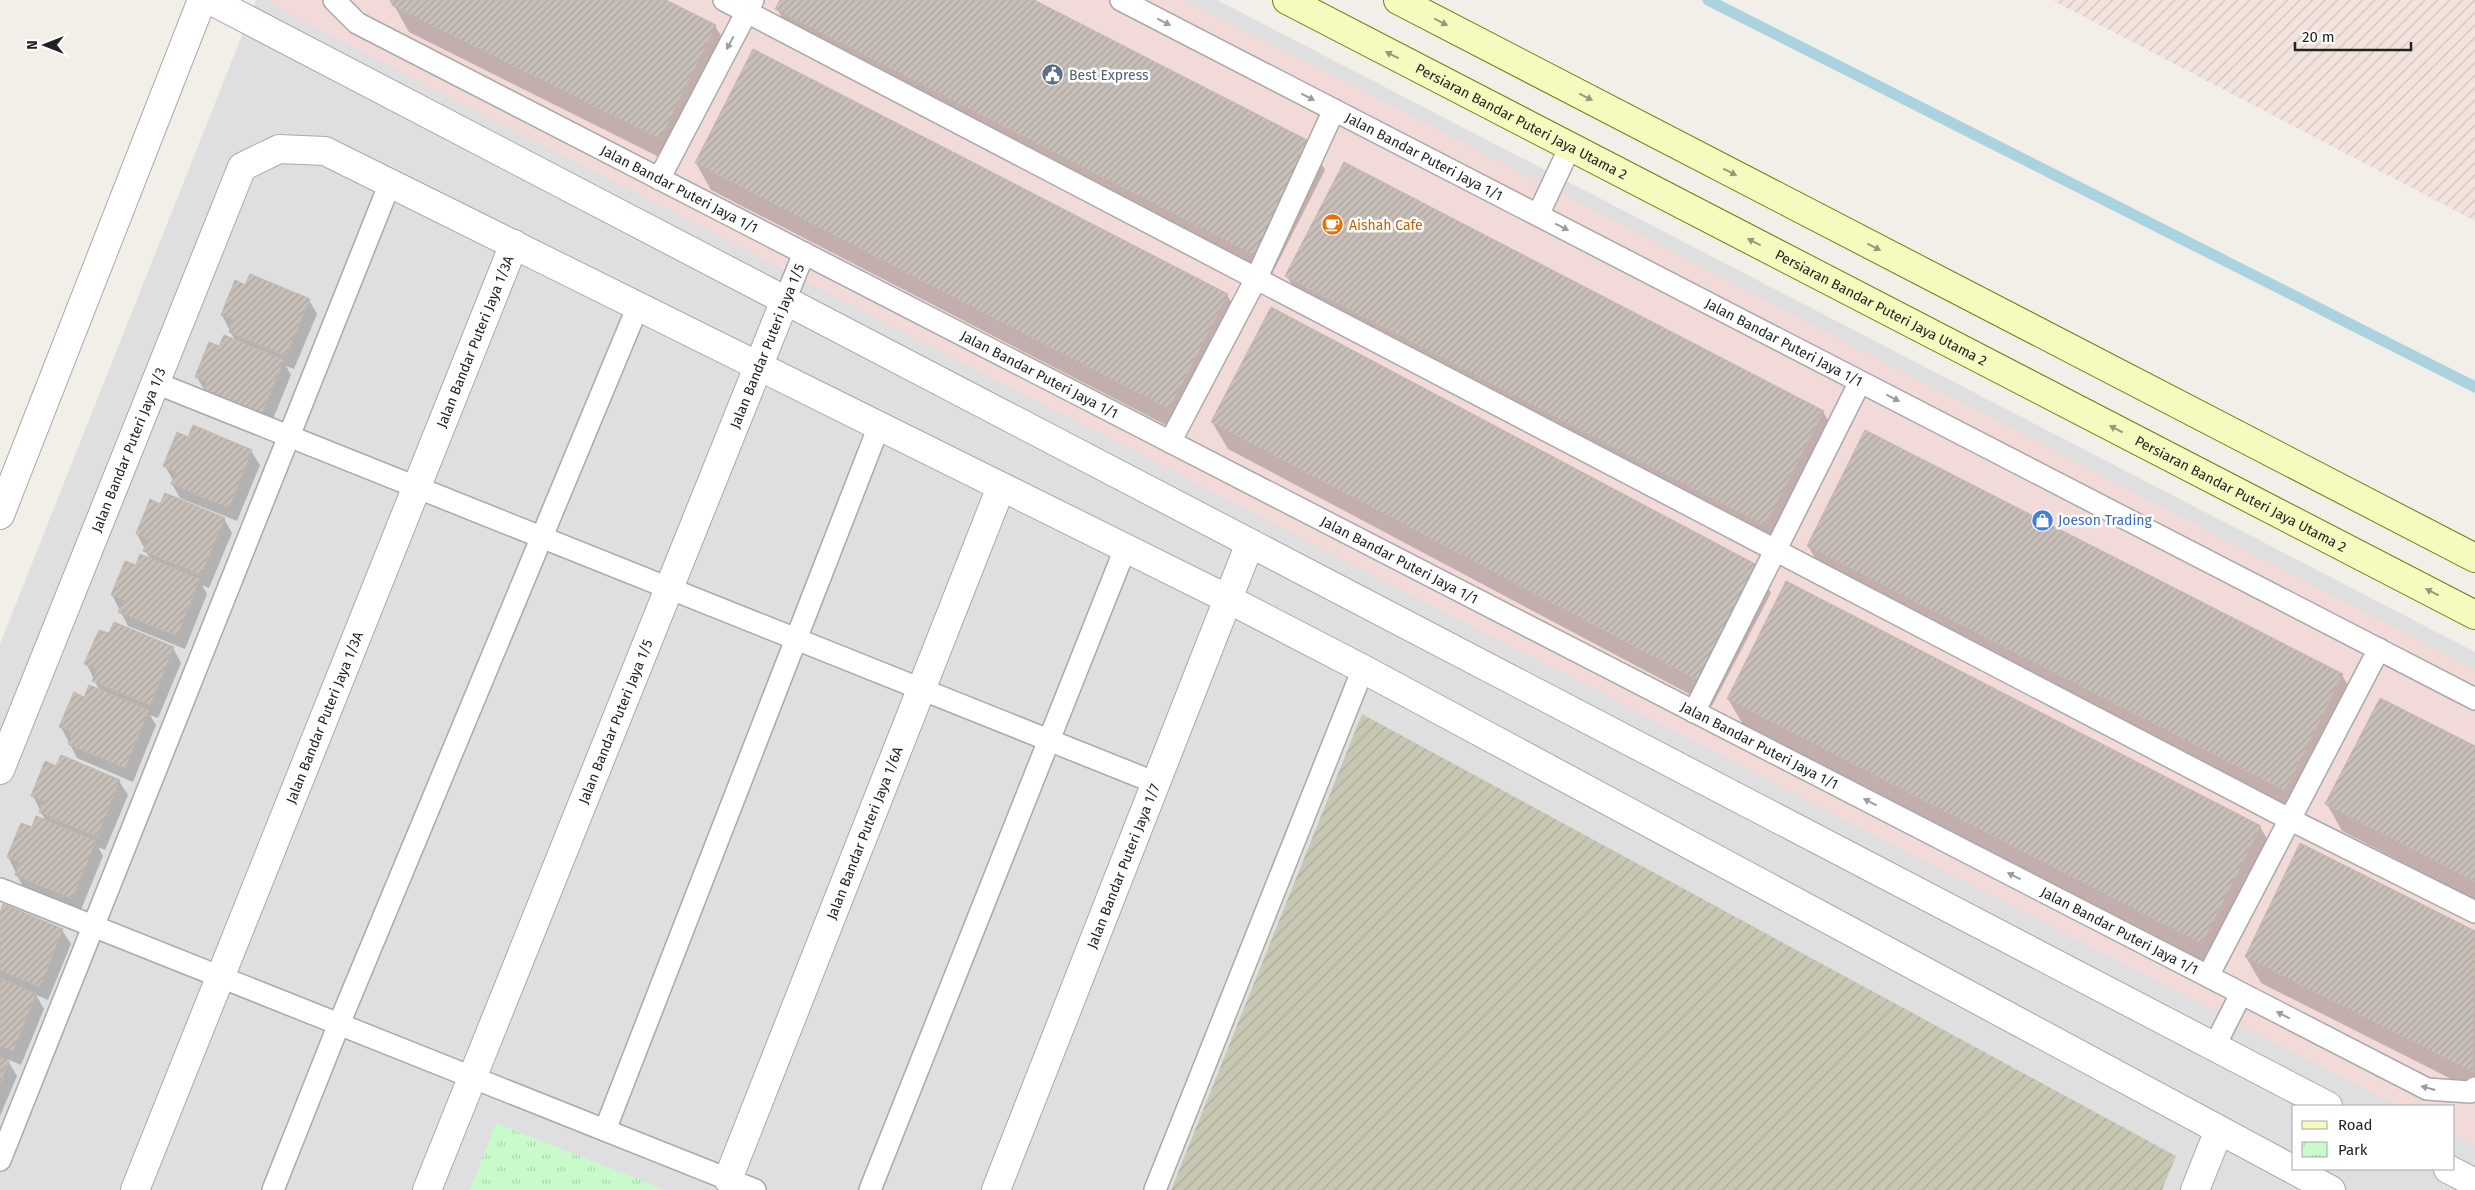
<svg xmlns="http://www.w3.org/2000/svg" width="2475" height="1190" viewBox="0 0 2475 1190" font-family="'Fira Sans',sans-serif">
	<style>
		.residential { fill: #e0dfdf; fill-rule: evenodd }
		.commercial { fill: #f2dad9 }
		.military { fill: url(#military-furrows) }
		.construction { fill: url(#construction-furrows) }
		.park { fill: url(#park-tufts) }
		.shadow { fill: #0003 }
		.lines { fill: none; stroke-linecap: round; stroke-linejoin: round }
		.stream { stroke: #aad3df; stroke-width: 11 }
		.building { fill: url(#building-hatch); stroke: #c4b6ab }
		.lane-casing { stroke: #a9a9a9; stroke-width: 24 }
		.street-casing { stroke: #a9a9a9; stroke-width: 30 }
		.secondary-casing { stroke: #707d05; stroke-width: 30 }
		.lane { stroke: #fff; stroke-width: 21 }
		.street { stroke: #fff; stroke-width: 28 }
		.secondary { stroke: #f7fabf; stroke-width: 28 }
		.oneway { fill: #9c9c9c }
		.oneway2 { fill: #979978 }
		.labels { text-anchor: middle; stroke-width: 5; stroke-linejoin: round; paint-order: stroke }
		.service-label { font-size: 14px; fill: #4e5e75; stroke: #fff; text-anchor: start }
		.street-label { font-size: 14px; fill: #222; stroke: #fff }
		.food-label { font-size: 14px; fill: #c56008; stroke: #fff; text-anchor: start }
		.shop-label { font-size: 14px; fill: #366cbe; stroke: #fff; text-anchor: start }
	</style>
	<defs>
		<pattern id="military-furrows" width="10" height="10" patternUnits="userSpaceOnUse" patternTransform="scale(1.25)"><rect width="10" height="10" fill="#f3e3dd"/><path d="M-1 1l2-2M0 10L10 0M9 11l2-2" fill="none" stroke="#d0c2bd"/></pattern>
		<pattern id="construction-furrows" width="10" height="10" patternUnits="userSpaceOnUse" patternTransform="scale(1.25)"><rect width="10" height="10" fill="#c7c7b4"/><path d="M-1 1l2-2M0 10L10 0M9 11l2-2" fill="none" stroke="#abab9a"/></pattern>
		<pattern id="park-tufts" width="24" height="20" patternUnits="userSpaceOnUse" patternTransform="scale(1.25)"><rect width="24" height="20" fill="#c8facc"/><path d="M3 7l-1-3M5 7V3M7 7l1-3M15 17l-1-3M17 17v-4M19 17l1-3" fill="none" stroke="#acd6af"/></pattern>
		<pattern id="building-hatch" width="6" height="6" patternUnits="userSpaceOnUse" patternTransform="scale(1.25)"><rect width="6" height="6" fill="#c7bfb8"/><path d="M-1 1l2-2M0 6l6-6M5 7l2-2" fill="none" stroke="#aba49e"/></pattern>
	</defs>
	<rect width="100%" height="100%" fill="#f2efe9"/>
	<path class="residential" d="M256,0H1217L2475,652V1190H0V644ZM2294,1106H2454V1169H2294Z"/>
	<path class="commercial" d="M268,0H1183L1343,80L2475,670V1146L2454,1135V1106H2398L267,2Z"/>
	<path class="military" d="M2052,0H2475V221Z"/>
	<path class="construction" d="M1362,714L2176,1156L2162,1190H1171Z"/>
	<path class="park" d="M496,1123L665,1190H470Z"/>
	<path class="shadow" d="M391,0H664L715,26L731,52L675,165L409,32Z
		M781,0H1031L1310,143L1325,170L1269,280L792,35L777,9Z
		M753,50L1227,295L1243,322L1185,435L711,190L696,163Z
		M1287,276L1823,412L1838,438L1780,551L1302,303Z
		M246,286L309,300L317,314L294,369L286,366L291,375L268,431L205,391L196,376L220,348L235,341L222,315Z
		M1212,422L1756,566L1771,593L1712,706L1228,449Z
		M193,427L251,451L260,465L237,521L180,498L172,484L173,480L165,466L189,439Z
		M1866,432L2342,675L2358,702L2300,816L1824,573L1808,546Z
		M161,505L224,519L232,533L209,588L202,585L207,594L185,649L128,626L112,595L136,567L150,559L137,534Z
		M173,648L181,663L158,718L150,715L156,725L133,782L77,758L61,727L85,699L100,691L86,663Z
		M1728,699L2260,827L2276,853L2217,970L1744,726Z
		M2475,748V900L2342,831L2327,804Z
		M57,767L119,781L128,795L105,850L98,847L103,856L80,912L24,889L8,857L33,829L46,822L33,796Z
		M2301,845L2475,933V1091L2261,983L2246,957Z
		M0,916L62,930L71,944L48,1000L36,995L44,1009L21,1065L7,1059L17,1076L0,1116Z"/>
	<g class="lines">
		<path class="stream" d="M1708,0L2475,387"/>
	</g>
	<path class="building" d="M390,0H666L716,25L660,139L393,6Z
		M780,0H1034L1311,142L1254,255L775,9Z
		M753,49L1228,294L1169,409L695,163Z
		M1344,162L1824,411L1765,526L1285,276Z
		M250,274L310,299L286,356L229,332L233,320L221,315L235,280L245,285Z
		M1271,307L1757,565L1697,680L1211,422Z
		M224,335L284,360L260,418L202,393L207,382L195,377L209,342L219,346Z
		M193,425L252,450L229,508L171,484L176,472L163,466L177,432L188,437Z
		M1865,430L2343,674L2285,791L1807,546Z
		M165,493L225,518L201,575L143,551L148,539L136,534L150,499L160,504Z
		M140,554L200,579L177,636L118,612L124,600L111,595L125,561L136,565Z
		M1786,581L2261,826L2202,944L1727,699Z
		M114,622L174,647L150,705L92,681L97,669L84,664L99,630L109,633Z
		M89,685L149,710L125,768L68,744L72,732L59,727L74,692L84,697Z
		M2380,698L2475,746V882L2325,804Z
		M61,755L120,780L97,837L39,812L44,801L31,796L45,761L56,766Z
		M36,816L96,841L72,899L15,875L20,863L7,857L21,823L32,827Z
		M2300,843L2475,931L2473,1072L2245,957Z
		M3,904L63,929L40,987L0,970V912Z
		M0,978L36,994L13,1051L0,1046Z
		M0,1057L9,1061L0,1084Z"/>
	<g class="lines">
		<defs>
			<g id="lane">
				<path id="s1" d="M334,0L357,23L2427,1089L2470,1092L2475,1088"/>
				<path d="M724,0L2289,819L2475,912"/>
				<path id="s2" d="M1121,0L2475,699"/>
				<path d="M659,179L753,0"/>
				<path d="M1538,215L1570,147"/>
				<path d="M785,300L804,253"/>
				<path d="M156,383L1156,783"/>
				<path d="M1170,442L1257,277L1334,110"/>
				<path d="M1694,712L1860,382"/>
				<path d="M0,889L755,1190"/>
				<path d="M2208,976L2379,649"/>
				<path d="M2214,1047L2241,994"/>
				<path d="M605,1130L879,426"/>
				<path d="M0,1160L390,183"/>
				<path d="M273,1190L339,1024L638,306"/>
				<path d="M870,1190L1125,549"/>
				<path d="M1155,1190L1363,669"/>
			</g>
			<g id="street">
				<path d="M210,0L2328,1106"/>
				<path d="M0,515L202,0"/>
				<path id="s3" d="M0,770L242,167L279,149L325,151L1228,599L1363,669L2331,1190"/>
				<path d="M2448,1169L2475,1183"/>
				<path id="s4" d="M728,1179L1001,487"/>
				<path id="s5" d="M135,1190L514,244"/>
				<path id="s6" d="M427,1190L785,300"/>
				<path id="s7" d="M996,1190L1250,543"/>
				<path d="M2195,1190L2219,1130"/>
			</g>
			<g id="secondary">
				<path id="s8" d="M1287,0L2475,615"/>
				<path d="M1398,0L2475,558"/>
			</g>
		</defs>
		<use href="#lane" class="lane-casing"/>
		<use href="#street" class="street-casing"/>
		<use href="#secondary" class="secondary-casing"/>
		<use href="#lane" class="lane"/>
		<use href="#street" class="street"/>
		<use href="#secondary" class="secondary"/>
	</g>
	<defs><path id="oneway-solid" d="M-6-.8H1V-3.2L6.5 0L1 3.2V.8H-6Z" transform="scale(1.25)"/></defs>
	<g class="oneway">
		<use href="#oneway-solid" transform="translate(1164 22) rotate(27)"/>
		<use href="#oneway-solid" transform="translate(730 43) rotate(118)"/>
		<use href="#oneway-solid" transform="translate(1308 97) rotate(27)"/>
		<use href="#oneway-solid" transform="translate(1562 227) rotate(27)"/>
		<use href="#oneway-solid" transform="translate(1893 398) rotate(27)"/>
		<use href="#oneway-solid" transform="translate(1870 802) rotate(-153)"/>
		<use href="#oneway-solid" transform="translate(2014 876) rotate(-153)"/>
		<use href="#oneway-solid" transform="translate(2283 1015) rotate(-153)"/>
		<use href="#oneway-solid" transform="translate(2428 1088) rotate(-165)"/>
	</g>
	<g class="oneway2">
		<use href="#oneway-solid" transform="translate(1441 22) rotate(27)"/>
		<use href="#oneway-solid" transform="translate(1392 55) rotate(-153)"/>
		<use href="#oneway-solid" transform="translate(1586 97) rotate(27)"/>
		<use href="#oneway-solid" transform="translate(1730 172) rotate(27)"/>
		<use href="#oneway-solid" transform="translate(1754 242) rotate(-153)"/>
		<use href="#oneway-solid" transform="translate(1874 247) rotate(27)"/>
		<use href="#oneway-solid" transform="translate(2116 429) rotate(-153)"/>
		<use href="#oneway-solid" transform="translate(2432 592) rotate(-153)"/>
	</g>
	<defs>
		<symbol id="civic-disc" viewBox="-11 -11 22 22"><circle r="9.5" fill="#5c6f8a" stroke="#fff"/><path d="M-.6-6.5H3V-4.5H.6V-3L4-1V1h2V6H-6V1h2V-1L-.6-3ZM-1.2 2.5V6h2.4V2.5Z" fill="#fff"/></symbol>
		<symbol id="cafe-disc" viewBox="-11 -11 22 22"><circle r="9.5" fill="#e8710a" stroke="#fff"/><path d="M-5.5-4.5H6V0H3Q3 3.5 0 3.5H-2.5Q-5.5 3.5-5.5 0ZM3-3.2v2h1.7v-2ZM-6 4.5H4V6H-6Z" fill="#fff"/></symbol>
		<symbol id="shop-disc" viewBox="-11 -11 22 22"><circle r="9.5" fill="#3f7fe0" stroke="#fff"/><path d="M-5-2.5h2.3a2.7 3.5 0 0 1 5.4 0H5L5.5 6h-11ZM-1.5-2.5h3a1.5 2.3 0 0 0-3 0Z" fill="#fff"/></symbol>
	</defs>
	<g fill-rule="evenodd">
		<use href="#civic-disc" x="1040" y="62" width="25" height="25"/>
		<use href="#cafe-disc" x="1320" y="212" width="25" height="25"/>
		<use href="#shop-disc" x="2030" y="508" width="25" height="25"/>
	</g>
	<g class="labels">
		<g class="service-label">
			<text x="1069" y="80">Best Express</text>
		</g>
		<g class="street-label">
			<text dy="5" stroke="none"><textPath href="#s8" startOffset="264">Persiaran Bandar Puteri Jaya Utama 2</textPath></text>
			<text dy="5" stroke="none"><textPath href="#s2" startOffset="341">Jalan Bandar Puteri Jaya 1/1</textPath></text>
			<text dy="5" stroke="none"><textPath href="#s1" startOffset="395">Jalan Bandar Puteri Jaya 1/1</textPath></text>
			<text dy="5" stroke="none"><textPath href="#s8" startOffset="669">Persiaran Bandar Puteri Jaya Utama 2</textPath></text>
			<text dy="5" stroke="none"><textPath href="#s5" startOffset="914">Jalan Bandar Puteri Jaya 1/3A</textPath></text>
			<text dy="5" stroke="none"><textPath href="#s2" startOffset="746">Jalan Bandar Puteri Jaya 1/1</textPath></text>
			<text transform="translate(767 346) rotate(-68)" y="5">Jalan Bandar Puteri Jaya 1/5</text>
			<text dy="5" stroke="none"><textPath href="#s1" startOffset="800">Jalan Bandar Puteri Jaya 1/1</textPath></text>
			<text dy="5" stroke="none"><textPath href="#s3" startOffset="345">Jalan Bandar Puteri Jaya 1/3</textPath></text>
			<text dy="5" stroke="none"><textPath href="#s8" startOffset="1074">Persiaran Bandar Puteri Jaya Utama 2</textPath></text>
			<text dy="5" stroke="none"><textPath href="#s1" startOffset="1205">Jalan Bandar Puteri Jaya 1/1</textPath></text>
			<text dy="5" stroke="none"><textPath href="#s5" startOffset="509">Jalan Bandar Puteri Jaya 1/3A</textPath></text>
			<text dy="5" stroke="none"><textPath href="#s6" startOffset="505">Jalan Bandar Puteri Jaya 1/5</textPath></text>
			<text dy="5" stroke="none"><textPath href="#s1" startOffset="1610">Jalan Bandar Puteri Jaya 1/1</textPath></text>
			<text dy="5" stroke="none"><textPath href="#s4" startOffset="372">Jalan Bandar Puteri Jaya 1/6A</textPath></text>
			<text dy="5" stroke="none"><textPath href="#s7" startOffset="348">Jalan Bandar Puteri Jaya 1/7</textPath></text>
			<text dy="5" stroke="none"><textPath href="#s1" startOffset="2015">Jalan Bandar Puteri Jaya 1/1</textPath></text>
		</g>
		<g class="food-label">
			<text x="1349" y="230">Aishah Cafe</text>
		</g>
		<g class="shop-label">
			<text x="2058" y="525">Joeson Trading</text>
		</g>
	</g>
	<rect x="2292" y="1105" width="162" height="65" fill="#ffffff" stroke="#a7a7a7"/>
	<rect x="2302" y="1121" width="25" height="8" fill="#f7fabf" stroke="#a7a7a7"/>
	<text x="2338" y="1130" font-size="15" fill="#222222">Road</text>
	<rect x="2302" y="1142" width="25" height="15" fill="url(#park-tufts)" stroke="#a7a7a7"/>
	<text x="2338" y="1155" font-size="15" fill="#222222">Park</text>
	<g transform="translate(45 45) rotate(270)" stroke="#ffffff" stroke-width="4" paint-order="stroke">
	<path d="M0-4L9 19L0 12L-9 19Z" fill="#222222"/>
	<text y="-8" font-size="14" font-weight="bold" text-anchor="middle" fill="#222222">N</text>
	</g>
	<path d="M2295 42v8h116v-8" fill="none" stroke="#222222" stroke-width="2.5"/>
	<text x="2302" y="42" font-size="15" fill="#222222" stroke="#ffffff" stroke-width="4" paint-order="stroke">20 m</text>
</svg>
